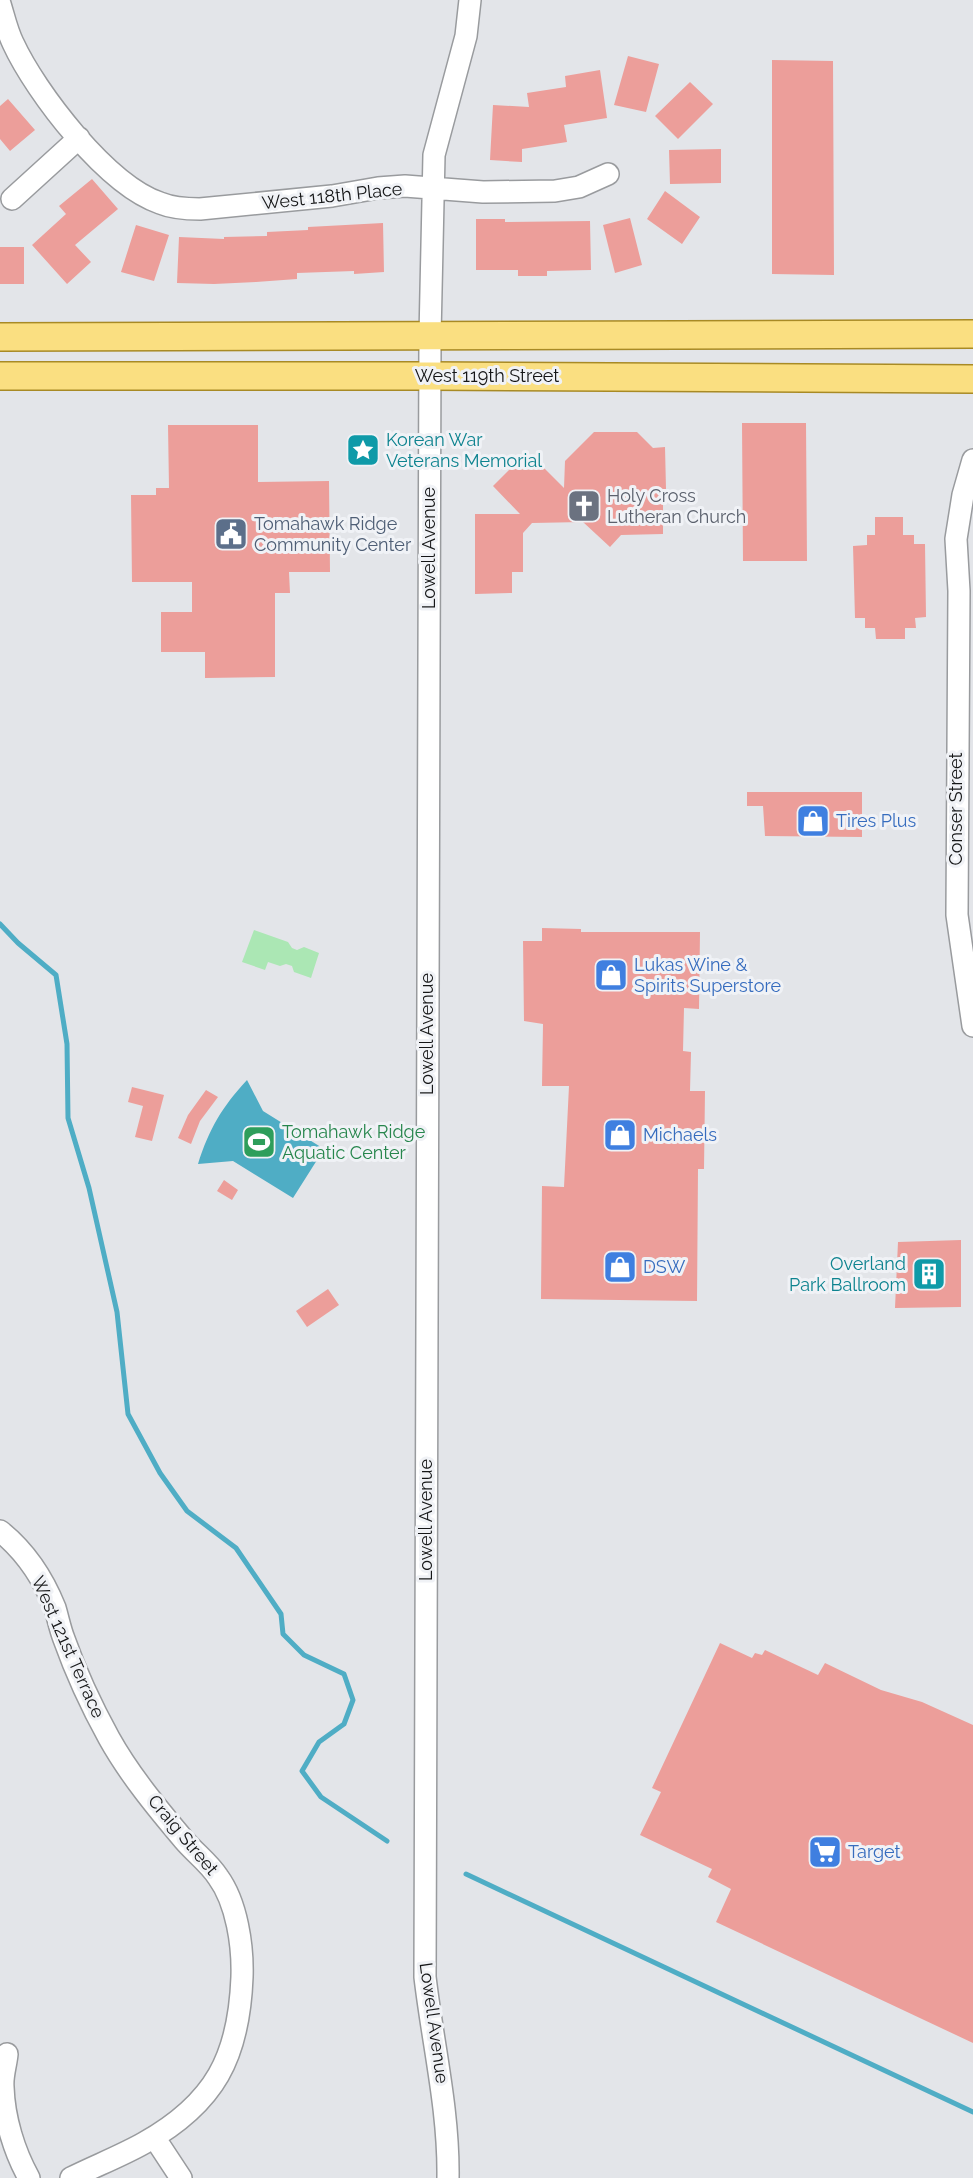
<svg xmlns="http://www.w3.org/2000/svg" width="973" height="2178" viewBox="0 0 973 2178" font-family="Raleway,sans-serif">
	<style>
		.green { fill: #abe7b4 }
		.water { fill: #4fadc5 }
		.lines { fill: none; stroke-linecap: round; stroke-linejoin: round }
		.stream { stroke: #4fadc5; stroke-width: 5 }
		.building { fill: #ec9e9a }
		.minor-casing { stroke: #999b9e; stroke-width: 24 }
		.major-casing { stroke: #a88a25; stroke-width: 30 }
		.minor { stroke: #fff; stroke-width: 21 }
		.major { stroke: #fadf81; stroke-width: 27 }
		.labels { text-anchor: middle; stroke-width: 6; stroke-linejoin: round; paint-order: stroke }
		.street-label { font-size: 18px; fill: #151617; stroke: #f0f2f6 }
		.culture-label { font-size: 18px; fill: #0d838f; stroke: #f0f2f6; text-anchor: start }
		.worship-label { font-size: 18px; fill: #5b616d; stroke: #f0f2f6; text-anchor: start }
		.service-label { font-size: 18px; fill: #4e5e75; stroke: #f0f2f6; text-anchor: start }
		.shop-label { font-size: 18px; fill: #366cbe; stroke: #f0f2f6; text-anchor: start }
		.leisure-label { font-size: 18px; fill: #27864d; stroke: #f0f2f6; text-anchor: start }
	</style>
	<rect width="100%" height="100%" fill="#e3e5e9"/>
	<path class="green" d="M254,930L288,942L292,948L297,950L304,947L319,953L311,978L294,972L292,966L286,964L280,966L268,962L265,970L242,962Z"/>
	<path class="water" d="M247,1080L263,1111L324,1149L293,1198L233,1161L198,1164C209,1129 222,1107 247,1080Z"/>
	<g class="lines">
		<path class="stream" d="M0,924L18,943L56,975L67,1044L68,1118L89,1188L117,1312L128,1414L160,1473L187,1511L236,1548L281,1614L283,1634L304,1655L344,1674L353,1700L344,1724L319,1742L302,1771L321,1797L387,1841
			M466,1874L973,2112"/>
	</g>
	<path class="building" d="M628,56L659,64L646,112L614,105Z
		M772,60L833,61L834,275L772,274Z
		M600,70L607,118L564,125L567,142L522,149V162L490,160L493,105L529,107L527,93L566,87L565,76Z
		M690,82L713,104L678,139L655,116Z
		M8,99L35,130L10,151L0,139V106Z
		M721,149V183L670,184L669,150Z
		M92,179L118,209L75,245L91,262L67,284L32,245L66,214L59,206Z
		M665,191L700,217L682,244L647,219Z
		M630,218L642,265L615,273L603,225Z
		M476,219H505V222L590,221L591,270L547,271V276H518V270H476Z
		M383,223L384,272L354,274V271L297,273V279L256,282L214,284L177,283L179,237L224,239V237L267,236V232L308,230V227Z
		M136,225L169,235L154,281L121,272Z
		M0,247H24V284H0Z
		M742,423H806L807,561H743Z
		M168,425H258V482L329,481L330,572H289L290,593H275V677L205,678V652H161V612H192V582H132L131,495H156V488H169Z
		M594,432H637L653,448L665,447L666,489H663V534L621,535L610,547L583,522L532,523L523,533V572H512V593L475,594V514H520L493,486L520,459H535L564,488L565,461Z
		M875,517H903V535H914V544H925L926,617L915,618L916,628H905V639H876L875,628H865V618H855L853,546L867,545V535H875Z
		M747,792H862V837L765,836L763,806H747Z
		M542,928L581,929V932H700L699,1009L684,1008L683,1051L691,1052L690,1091H705L704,1169H698L697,1301L541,1299L542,1186L564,1187L569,1086H542L543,1024L524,1021L523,941H542Z
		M132,1087L164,1095L152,1141L135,1137L143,1106L128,1102Z
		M206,1090L218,1097L200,1121L191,1144L178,1138L188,1115Z
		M224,1180L238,1190L232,1200L217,1191Z
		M961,1240V1307L895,1308L898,1242Z
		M328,1289L339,1305L307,1327L296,1311Z
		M720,1643L752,1658L755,1653L762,1655L765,1650L818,1675L825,1663L881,1690L922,1702L973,1725V2043L716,1922L731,1889L708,1877L712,1869L640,1835L661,1792L652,1788Z"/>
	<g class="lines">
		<defs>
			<path id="minor" d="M0,4C4,17 7,31 13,43C36,93 107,185 160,203C172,208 187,209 200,209L332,196L378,188L405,186L483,192L555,191L579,187L608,174
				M12,199L79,138
				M973,460L963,495L956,539L959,591L957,915L973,1026
				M0,1531C25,1551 43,1578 55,1608C58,1618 60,1629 64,1639C75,1670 93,1709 109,1738C129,1774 157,1808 184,1840C195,1853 209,1863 218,1877C237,1903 243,1946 242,1977C239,2057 215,2103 144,2143C121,2156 95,2166 71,2178
				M7,2054C6,2065 2,2076 3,2087C4,2118 14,2151 29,2178
				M154,2137L181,2178
				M448,2178C449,2110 433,2045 425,1977L430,336L434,155L466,36L470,0"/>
			<path id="major" d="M0,337L973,334
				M0,376H430L973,379"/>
		</defs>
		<use href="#minor" class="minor-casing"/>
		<use href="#major" class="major-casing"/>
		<use href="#minor" class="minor"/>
		<use href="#major" class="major"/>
	</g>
	<defs>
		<symbol id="sight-square" viewBox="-11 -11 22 22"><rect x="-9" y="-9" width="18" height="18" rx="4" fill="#0f9aa8" stroke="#f0f2f6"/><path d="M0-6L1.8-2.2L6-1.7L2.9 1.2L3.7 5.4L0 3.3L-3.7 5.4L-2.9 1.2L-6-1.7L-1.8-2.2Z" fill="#fff"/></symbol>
		<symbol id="church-square" viewBox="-11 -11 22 22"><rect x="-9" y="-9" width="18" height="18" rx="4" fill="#6b7280" stroke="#f0f2f6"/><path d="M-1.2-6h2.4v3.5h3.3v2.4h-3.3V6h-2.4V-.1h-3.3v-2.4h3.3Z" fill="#fff"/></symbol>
		<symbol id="civic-square" viewBox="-11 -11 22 22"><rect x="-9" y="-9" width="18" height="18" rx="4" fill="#5c6f8a" stroke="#f0f2f6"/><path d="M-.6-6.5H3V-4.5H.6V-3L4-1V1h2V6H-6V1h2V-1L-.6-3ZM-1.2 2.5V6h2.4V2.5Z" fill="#fff"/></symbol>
		<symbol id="shop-square" viewBox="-11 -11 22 22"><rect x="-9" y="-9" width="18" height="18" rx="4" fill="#3f7fe0" stroke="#f0f2f6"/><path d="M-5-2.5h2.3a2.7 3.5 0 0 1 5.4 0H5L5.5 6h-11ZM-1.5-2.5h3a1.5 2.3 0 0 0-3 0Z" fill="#fff"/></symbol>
		<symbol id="stadium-square" viewBox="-11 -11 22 22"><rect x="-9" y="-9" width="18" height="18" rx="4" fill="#2e9e5b" stroke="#f0f2f6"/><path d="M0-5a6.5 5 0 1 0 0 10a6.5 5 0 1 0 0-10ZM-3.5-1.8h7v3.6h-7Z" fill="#fff"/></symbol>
		<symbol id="building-square" viewBox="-11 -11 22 22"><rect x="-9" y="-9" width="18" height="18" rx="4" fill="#0f9aa8" stroke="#f0f2f6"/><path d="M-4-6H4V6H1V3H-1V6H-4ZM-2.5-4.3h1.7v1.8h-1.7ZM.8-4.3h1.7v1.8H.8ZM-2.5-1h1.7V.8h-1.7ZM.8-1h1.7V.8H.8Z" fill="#fff"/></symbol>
		<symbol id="supermarket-square" viewBox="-11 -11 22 22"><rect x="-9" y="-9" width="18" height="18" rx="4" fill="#3f7fe0" stroke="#f0f2f6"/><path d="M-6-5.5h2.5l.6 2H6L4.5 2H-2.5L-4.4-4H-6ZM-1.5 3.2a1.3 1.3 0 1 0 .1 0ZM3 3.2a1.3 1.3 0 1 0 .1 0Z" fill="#fff"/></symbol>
	</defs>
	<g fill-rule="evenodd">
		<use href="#sight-square" x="344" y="431" width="38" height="38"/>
		<use href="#church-square" x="565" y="487" width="38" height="38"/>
		<use href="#civic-square" x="212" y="515" width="38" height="38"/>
		<use href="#shop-square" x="794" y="802" width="38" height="38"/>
		<use href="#shop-square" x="592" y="956" width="38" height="38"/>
		<use href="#shop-square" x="601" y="1116" width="38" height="38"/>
		<use href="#stadium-square" x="240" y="1123" width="38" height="38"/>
		<use href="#shop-square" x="601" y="1248" width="38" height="38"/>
		<use href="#building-square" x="910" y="1255" width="38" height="38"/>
		<use href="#supermarket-square" x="806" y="1833" width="38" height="38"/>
	</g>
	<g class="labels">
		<g class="street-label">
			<text transform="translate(332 196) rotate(-6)" y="6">West 118th Place</text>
			<text x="487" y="382">West 119th Street</text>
			<text transform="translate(429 548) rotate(-90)" y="6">Lowell Avenue</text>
			<text transform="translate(956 809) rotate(-90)" y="6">Conser Street</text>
			<text transform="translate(427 1034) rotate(-90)" y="6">Lowell Avenue</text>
			<text transform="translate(426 1520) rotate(-90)" y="6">Lowell Avenue</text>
			<text transform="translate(68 1647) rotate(66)" y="6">West 121st Terrace</text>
			<text transform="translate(183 1835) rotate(50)" y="6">Craig Street</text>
			<text transform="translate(434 2023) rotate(82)" y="6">Lowell Avenue</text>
		</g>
		<g class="culture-label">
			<text x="386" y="446">Korean War<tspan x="386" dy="21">Veterans Memorial</tspan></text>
			<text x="906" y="1270" text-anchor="end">Overland<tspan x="906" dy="21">Park Ballroom</tspan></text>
		</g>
		<g class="worship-label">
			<text x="607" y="502">Holy Cross<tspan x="607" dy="21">Lutheran Church</tspan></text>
		</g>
		<g class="service-label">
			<text x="254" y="530">Tomahawk Ridge<tspan x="254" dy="21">Community Center</tspan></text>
		</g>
		<g class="shop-label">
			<text x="836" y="827">Tires Plus</text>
			<text x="634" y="971">Lukas Wine &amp;<tspan x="634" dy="21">Spirits Superstore</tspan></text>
			<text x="643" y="1141">Michaels</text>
			<text x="643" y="1273">DSW</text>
			<text x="848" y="1858">Target</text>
		</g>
		<g class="leisure-label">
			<text x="282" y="1138">Tomahawk Ridge<tspan x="282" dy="21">Aquatic Center</tspan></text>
		</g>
	</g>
</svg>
